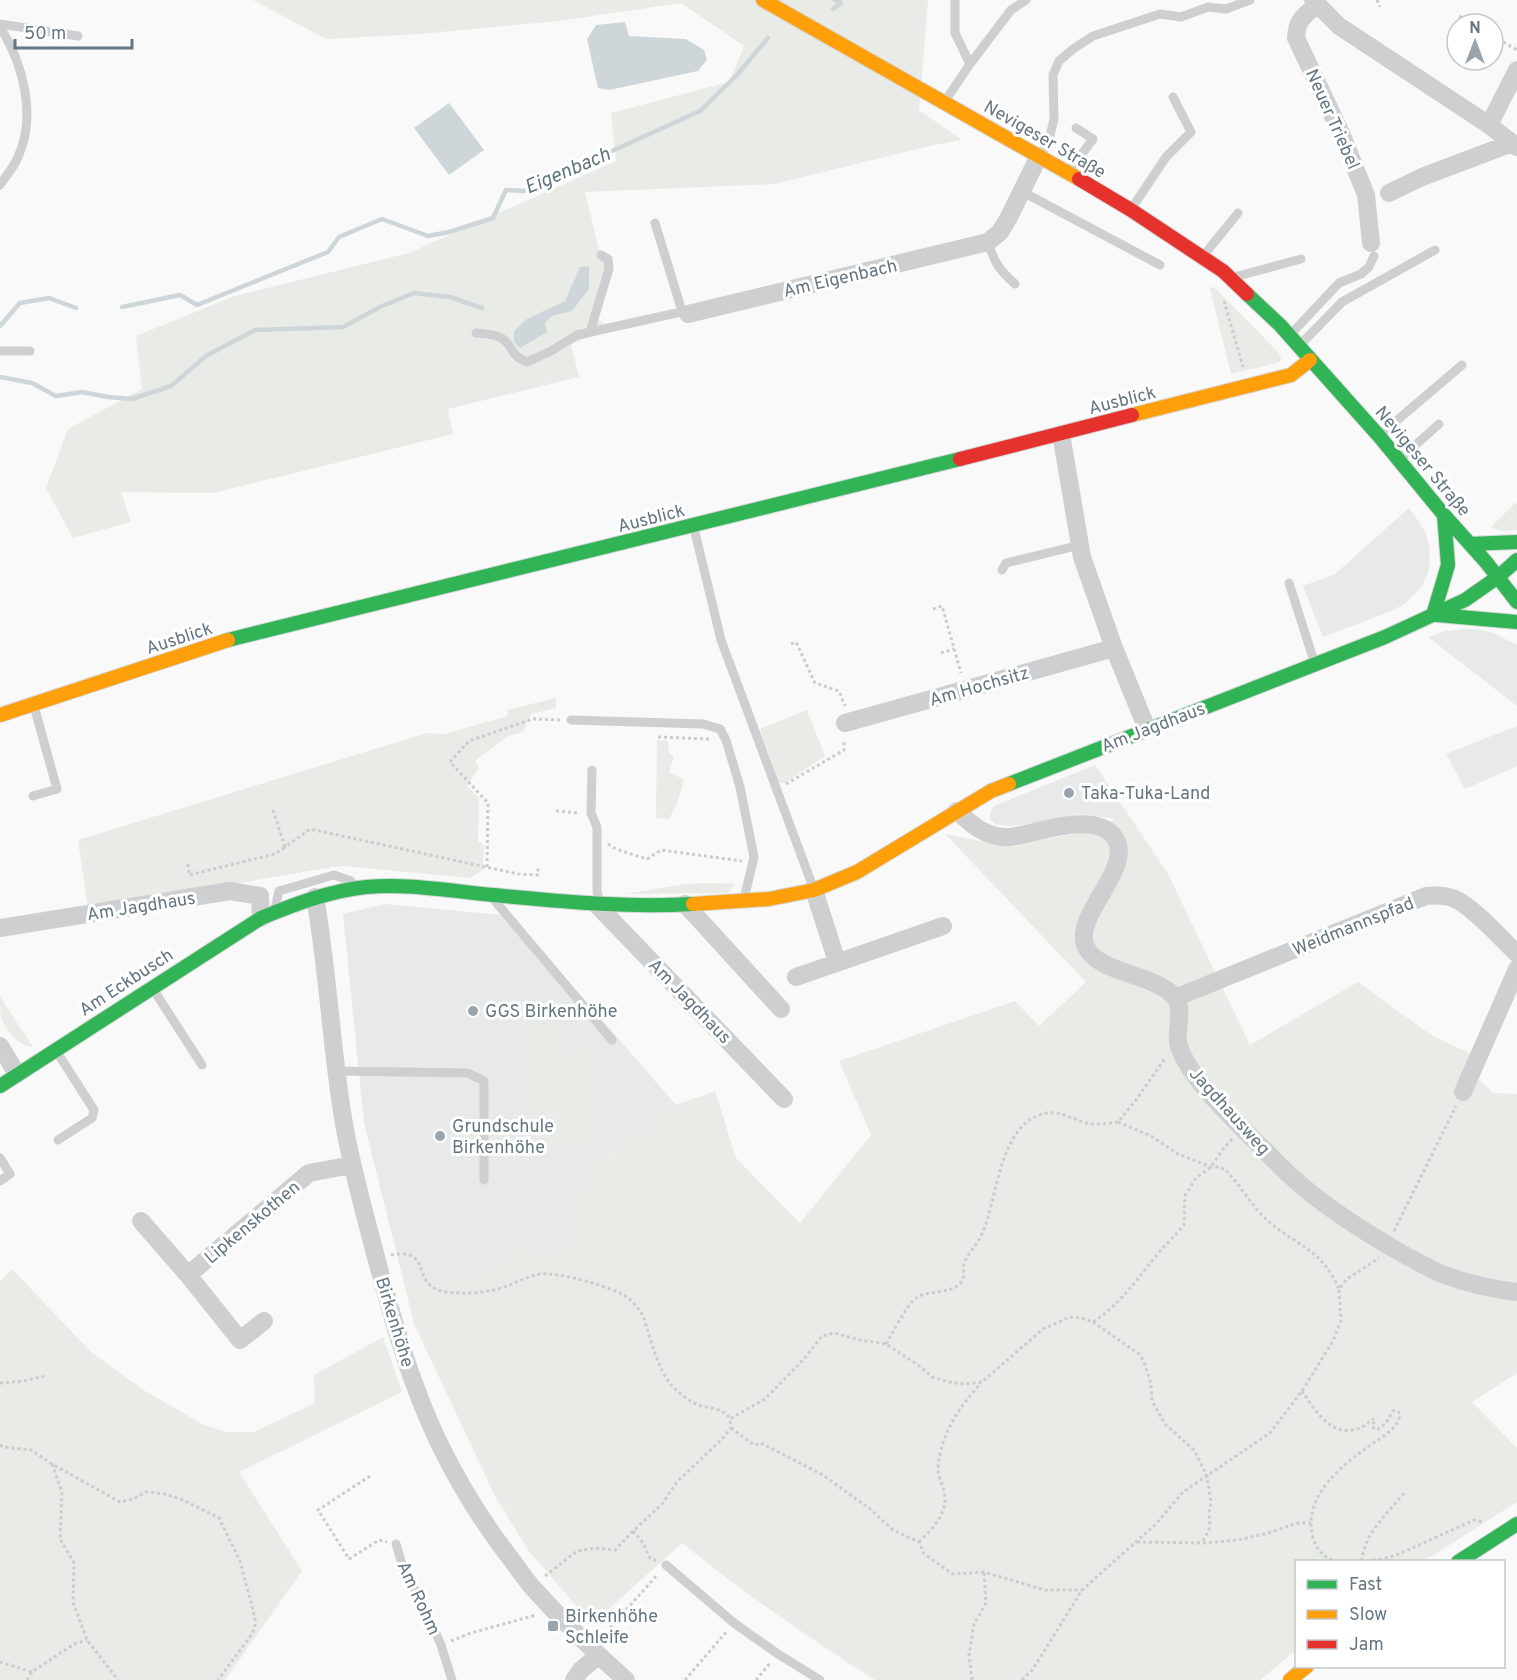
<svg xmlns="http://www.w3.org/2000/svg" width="1517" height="1680" viewBox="0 0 1517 1680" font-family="Overpass,sans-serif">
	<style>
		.built { fill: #e8e9e9 }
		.green { fill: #e8ebe6 }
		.water { fill: #ced6d9 }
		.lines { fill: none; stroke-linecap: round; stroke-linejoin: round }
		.stream { stroke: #ced6d9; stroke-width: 4.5 }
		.fast-casing { stroke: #d5d6d7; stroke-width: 16 }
		.slow-casing { stroke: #d5d6d7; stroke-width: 16 }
		.jam-casing { stroke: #d5d6d7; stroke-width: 16 }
		.path { stroke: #cbcccd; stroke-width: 3; stroke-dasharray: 3 3; stroke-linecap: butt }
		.lane { stroke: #cecfd0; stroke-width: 9 }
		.street { stroke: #cecfd0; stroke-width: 18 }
		.fast { stroke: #30b455; stroke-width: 14 }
		.slow { stroke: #ff9f0a; stroke-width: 14 }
		.jam { stroke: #e5322d; stroke-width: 14 }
		.poi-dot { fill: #99a4ac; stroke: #fff; stroke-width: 2 }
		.labels { text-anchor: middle; stroke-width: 6; stroke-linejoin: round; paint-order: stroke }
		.street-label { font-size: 18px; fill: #657683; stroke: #fff }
		.poi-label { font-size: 18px; fill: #657683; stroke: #fff; text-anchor: start }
		.water-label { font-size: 20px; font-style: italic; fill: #60757c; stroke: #fff }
	</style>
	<rect width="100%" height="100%" fill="#f9f9f9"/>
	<path class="built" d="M1409,508L1420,523L1426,534L1429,547L1430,559L1428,572L1422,586L1407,602L1394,610L1323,637L1303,586L1335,574Z
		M1465,629H1477L1493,633L1517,645V706L1428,637L1445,631Z
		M1517,726V766L1465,789L1446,754Z
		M1095,765L1126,811L1115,819L1080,814L1042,822L1009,826L995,824L990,819V812L994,806Z
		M385,904L512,916L676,1105L612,1153L593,1161L588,1187L576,1208L571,1251L559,1256L508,1248L501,1269L486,1277L474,1276L405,1287L364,1123L343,914Z"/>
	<path class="green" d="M253,0H928L919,110L962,140L929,146L775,184L585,192L599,250C602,251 605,252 607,254C622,268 599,302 598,319L603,324L605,333L584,339L571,344L579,377L448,409L453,434L213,493L121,492L131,522L73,538L46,488L68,429L142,389L136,336L235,296L409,253L616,161L611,113L729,82L744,46L681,3L558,21L419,34L326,39Z
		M1214,287L1278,352L1281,357L1280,362L1231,374L1210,288Z
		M1515,503L1517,504V530C1508,531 1499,532 1491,527Z
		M556,698V708L531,714L523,732L508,736L475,761L479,768L467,786L479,798L478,841L484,845L483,870L470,878L344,866L333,867L88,909L78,840L427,733L445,734L508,716L507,710Z
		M807,710L825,756L785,783H779L760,729Z
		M657,740L668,741L669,754L674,756L669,773L684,779L678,801L669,819L656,818Z
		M1126,811L1168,874L1250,1045L1358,982L1431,1035L1473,1055L1468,1069L1493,1093L1517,1094V1373L1472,1402L1517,1448V1502L1424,1561L1296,1562V1650L1260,1680H875C809,1638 743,1592 682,1543L592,1624L528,1550L495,1496L414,1324L405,1287L474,1276H486L501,1269L507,1248L559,1256L570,1251L576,1208L588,1187L593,1161L612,1153L676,1105L715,1091L736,1158L800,1223L871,1135L839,1061L1015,1001L1039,1026L1086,982L945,834L1000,845L1047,839L1082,832L1094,833Z
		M712,883L735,884L728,893L626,894L685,884Z
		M0,997L33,1047C18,1046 6,1031 1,1017C0,1011 0,1003 0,997Z
		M564,1023L565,1049H588V1148H533L532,1024Z
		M12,1269L92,1353L145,1391L202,1424L226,1432H254L315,1403L314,1375L383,1337L402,1392L239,1472L302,1571L225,1680H0V1282Z"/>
	<path class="water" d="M625,22L629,36L686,39L704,50L707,60L698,71L609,90L598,88L587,39L596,25Z
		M449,103L484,150L449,175L414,128Z
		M589,266V289L572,311L552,316L545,323L547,332L520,348L514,342V331L527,319L565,301L580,267Z"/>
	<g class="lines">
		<path class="stream" d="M833,9L841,3L835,0
			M122,307L180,295L197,305L328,252L339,237L382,219L428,236L449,232L493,218L506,190L524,191L700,111L737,75L768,38
			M0,326L20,303L49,298L76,308
			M0,377L32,383L56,396L82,392L108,397L132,399L171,386L206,356L255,330L343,327L380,307L414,293L450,297L482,308"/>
		<defs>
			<path id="fast" d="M1247,294L1280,325L1379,436L1444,515L1486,562L1517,602
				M1470,544L1517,542
				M1433,615L1448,565L1444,515
				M1437,615L1517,622
				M228,640L960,459
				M1009,784L1385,637L1465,600L1498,577L1517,560
				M0,1086L261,918C295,904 329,891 366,887C408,883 450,891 493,895C559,901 626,908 693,904
				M1458,1562L1517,1524"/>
			<path id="slow" d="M763,0L1079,179
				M1132,415L1291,375L1310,360
				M0,715L228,640
				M693,904L769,899L814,890L857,872L991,791L1009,784
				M1290,1680L1307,1666"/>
			<path id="jam" d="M1079,179L1131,210L1223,271L1247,294
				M960,459L1132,415"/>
		</defs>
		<use href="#fast" class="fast-casing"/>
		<use href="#slow" class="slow-casing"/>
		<use href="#jam" class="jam-casing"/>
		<path class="path" d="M1377,0L1380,7
			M1459,16L1473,24
			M1493,36L1517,50
			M1224,301L1243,367
			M933,609L942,606L961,673
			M791,644L796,642L815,683L839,691L845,706
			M941,653L954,649
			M658,737L709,739
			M786,784L844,750V739
			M273,810L285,847L310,829L518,874L538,875V867
			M556,811L580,813
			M608,844L616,849L647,859L661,850L742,861
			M188,864L189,875L275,854L285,847
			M487,867L488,803L450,762L469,741L533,719L561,720
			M1118,1122L1151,1136L1178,1154L1211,1167H1219L1226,1170C1241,1186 1252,1207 1268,1221C1298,1247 1321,1248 1339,1289
			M1394,1231L1456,1106
			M391,1255C397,1254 403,1253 409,1255C428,1261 415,1289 448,1292C464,1294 482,1293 498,1289C513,1285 526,1276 541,1274C558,1272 615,1287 628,1298C632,1301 637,1307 640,1311C644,1316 645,1323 647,1328C652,1345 660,1373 672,1386C679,1393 689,1401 698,1405C710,1409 722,1407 730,1419
			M1093,1322L1139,1354L1144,1362L1151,1384L1152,1401L1165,1424L1194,1450L1207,1476L1211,1502L1209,1512L1210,1526L1208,1532L1202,1543
			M886,1344C892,1334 908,1303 916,1298C929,1289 954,1295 962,1281C965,1276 963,1269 964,1264C967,1254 977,1245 981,1236C998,1201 998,1121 1047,1113C1063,1111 1075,1121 1091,1124C1099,1125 1110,1123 1118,1122L1136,1100L1166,1057
			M0,1383L23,1381L46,1376
			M1302,1391C1313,1407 1328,1434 1352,1430C1360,1429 1366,1426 1372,1419
			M731,1428L754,1445L761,1443L823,1475L870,1509L893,1530L919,1542L924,1554L953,1574L984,1572L1045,1590H1082
			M0,1445L4,1447L31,1450L52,1464L120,1502L133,1499L146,1492L165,1494L183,1500L219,1518L240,1561L255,1618V1627L252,1634L218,1680
			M52,1464L62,1492L60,1539L74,1563L73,1602L87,1640L118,1680
			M370,1476L318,1510L349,1559L379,1540L387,1542
			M633,1531L643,1543L650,1558L657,1561
			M919,1542C933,1528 949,1513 944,1491C942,1483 938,1476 938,1468C941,1433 958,1409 981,1383
			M1137,1542L1202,1543L1238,1540L1268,1533L1298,1523H1311
			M1362,1561C1363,1534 1389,1512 1405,1492
			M1338,1562C1325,1559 1317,1551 1313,1538C1302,1497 1340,1467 1369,1446C1381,1437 1398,1430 1400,1414L1398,1411H1393L1386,1423L1377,1430L1372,1427L1375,1420L1372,1419
			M1361,1562L1386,1558L1399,1554L1474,1520L1483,1522
			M545,1576L577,1551L596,1548L615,1550L633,1531L662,1504L677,1482L722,1439L731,1428L730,1419L765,1399L804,1359L822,1336L834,1333L860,1340L886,1344L921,1367L932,1377L948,1382L964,1384L982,1382L1043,1329L1070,1317L1082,1318L1093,1322C1120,1304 1135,1282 1155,1257C1164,1246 1175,1236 1184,1225L1185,1196L1196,1178L1211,1167L1223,1149L1232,1139
			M607,1640L614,1633L609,1629L658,1574
			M451,1641L471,1633L536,1615
			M0,1662L32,1672L74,1644L87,1640
			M27,1680L32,1672
			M685,1680L727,1631
			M756,1680L771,1662
			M972,1680L969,1655L974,1624L986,1603L984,1572
			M1022,1680L1033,1669L1082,1590L1155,1525L1183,1492L1270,1433L1302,1391L1333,1341L1341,1320L1339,1289L1347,1279L1379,1258"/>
		<path class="lane" d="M955,0V33L970,64
			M0,24L78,36
			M0,27C23,63 37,116 18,157C14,167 6,176 0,185
			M945,101L970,64L1011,10L1026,0
			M1041,154L1048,144L1054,119L1053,75L1059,61L1073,49L1093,36L1160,14L1181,17L1208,7L1226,9L1250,0
			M1070,170L1093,139L1076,128
			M1021,191L1160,265
			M1132,208L1166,157L1191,132L1173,97
			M655,223L681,308L688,314
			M988,242C994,262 999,270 1015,284
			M1203,256L1238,213
			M1234,277L1301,259
			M590,332L609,269L608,259L601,255
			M476,333C486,334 498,334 505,341C515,350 510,355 527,362L551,351L577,335L681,312L688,314
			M1291,334L1339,283L1361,274L1369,267L1374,256
			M1300,345L1342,302L1435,250
			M0,351H30
			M1381,434L1462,365
			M1401,458L1439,424
			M694,528L721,640L813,887
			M1002,570L1006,563L1080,545
			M1289,583L1314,661
			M571,720L703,724L720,729L726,740L740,787L754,857L744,899
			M592,770L591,813L597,827V890L599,902
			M33,796L57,789L34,706
			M495,901L612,1040
			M275,909L279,891L334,875L351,881
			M153,989L202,1065
			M57,1052L94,1110L92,1118L58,1140
			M336,1071L468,1073L484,1081V1180
			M0,1158L10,1174L0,1181
			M396,1544L404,1571L424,1605L441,1645L452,1680
			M666,1565L734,1623L778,1654L820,1680"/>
		<path class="street" d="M1313,0L1339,26L1489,125L1517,147
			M1318,4C1304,16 1297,19 1296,38L1341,133L1366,195L1371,243
			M1489,125L1517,70
			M1389,193L1422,177L1512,143
			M688,314L988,242L1000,232L1008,219L1039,156
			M1061,434L1082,557L1114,648L1147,729
			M845,723L1114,648
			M957,811C973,825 981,834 1003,837C1009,838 1016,836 1021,835C1046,830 1098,812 1115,838C1135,868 1071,917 1086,947C1099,974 1153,973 1175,997C1184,1008 1176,1029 1178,1041C1179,1052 1186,1061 1191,1070C1210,1097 1235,1121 1258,1144C1270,1155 1281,1168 1294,1179C1324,1206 1359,1228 1394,1249C1410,1258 1426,1267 1442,1274C1466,1283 1492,1289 1517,1292
			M814,890L837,962
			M315,897C328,971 331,1045 343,1118C350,1161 362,1203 373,1246C391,1313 409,1381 439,1443C459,1484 483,1523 511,1559C518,1568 525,1579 533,1588C562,1620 593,1651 626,1680
			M596,904L784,1099
			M685,904L781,1009
			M0,928L230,891L260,896L261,918
			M796,977L943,926
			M1175,998L1426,896C1436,895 1446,895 1455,899C1473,907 1502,939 1517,954
			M0,1046L17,1074
			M1463,1092L1517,969
			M141,1221L188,1275
			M264,1321L240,1340L188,1275L309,1173L352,1165
			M574,1680L581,1670L598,1656"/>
		<use href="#fast" class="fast"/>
		<use href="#slow" class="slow"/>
		<use href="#jam" class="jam"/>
	</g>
	<g class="poi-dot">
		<circle cx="1069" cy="793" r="6"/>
		<circle cx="473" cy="1011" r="6"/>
		<circle cx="440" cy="1136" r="6"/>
		<rect x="547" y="1620" width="12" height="12" rx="3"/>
	</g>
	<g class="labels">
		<g class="street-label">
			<text transform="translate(1333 119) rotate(66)" y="6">Neuer Triebel</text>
			<text transform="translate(1045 139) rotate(30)" y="6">Nevigeser Straße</text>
			<text transform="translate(840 278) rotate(-13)" y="6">Am Eigenbach</text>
			<text transform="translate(1122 400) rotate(-14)" y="6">Ausblick</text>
			<text transform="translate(1423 461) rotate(50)" y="6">Nevigeser Straße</text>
			<text transform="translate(651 518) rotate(-14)" y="6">Ausblick</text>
			<text transform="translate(179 638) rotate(-18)" y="6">Ausblick</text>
			<text transform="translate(979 686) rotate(-16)" y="6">Am Hochsitz</text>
			<text transform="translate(1153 727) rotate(-21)" y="6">Am Jagdhaus</text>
			<text transform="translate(141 906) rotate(-9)" y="6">Am Jagdhaus</text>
			<text transform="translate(1353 926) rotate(-22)" y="6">Weidmannspfad</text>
			<text transform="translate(126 982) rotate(-33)" y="6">Am Eckbusch</text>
			<text transform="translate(690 1001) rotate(46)" y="6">Am Jagdhaus</text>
			<text transform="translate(1230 1111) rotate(48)" y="6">Jagdhausweg</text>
			<text transform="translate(252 1222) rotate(-40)" y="6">Lipkenskothen</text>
			<text transform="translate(395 1322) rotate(73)" y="6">Birkenhöhe</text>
			<text transform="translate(419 1598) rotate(65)" y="6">Am Rohm</text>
		</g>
		<g class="poi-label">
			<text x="1081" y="799">Taka-Tuka-Land</text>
			<text x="485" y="1017">GGS Birkenhöhe</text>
			<text x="452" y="1132">Grundschule<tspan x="452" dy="21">Birkenhöhe</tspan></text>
			<text x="565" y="1622">Birkenhöhe<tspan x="565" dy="21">Schleife</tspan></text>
		</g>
		<g class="water-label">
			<text transform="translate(567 170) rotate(-23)" y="7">Eigenbach</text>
		</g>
	</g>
	<rect x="1295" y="1560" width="210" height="108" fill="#ffffff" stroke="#c1c8cd" stroke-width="1.5"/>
	<rect x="1307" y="1580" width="30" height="9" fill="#30b455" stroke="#c1c8cd" stroke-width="1.5"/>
	<text x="1349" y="1590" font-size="18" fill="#657683">Fast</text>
	<rect x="1307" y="1610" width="30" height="9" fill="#ff9f0a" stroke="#c1c8cd" stroke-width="1.5"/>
	<text x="1349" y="1620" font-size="18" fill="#657683">Slow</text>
	<rect x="1307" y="1640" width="30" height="9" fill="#e5322d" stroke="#c1c8cd" stroke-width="1.5"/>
	<text x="1349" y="1650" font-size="18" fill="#657683">Jam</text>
	<g transform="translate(1475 42)"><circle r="28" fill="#ffffff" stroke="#c1c8cd" stroke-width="1.5"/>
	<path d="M0-4.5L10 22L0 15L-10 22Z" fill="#99a4ac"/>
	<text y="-9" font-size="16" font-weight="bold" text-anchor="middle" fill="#657683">N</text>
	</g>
	<path d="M15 39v9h117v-9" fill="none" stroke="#657683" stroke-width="3"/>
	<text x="24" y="39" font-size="18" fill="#657683" stroke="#ffffff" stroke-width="4.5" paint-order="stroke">50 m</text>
</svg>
